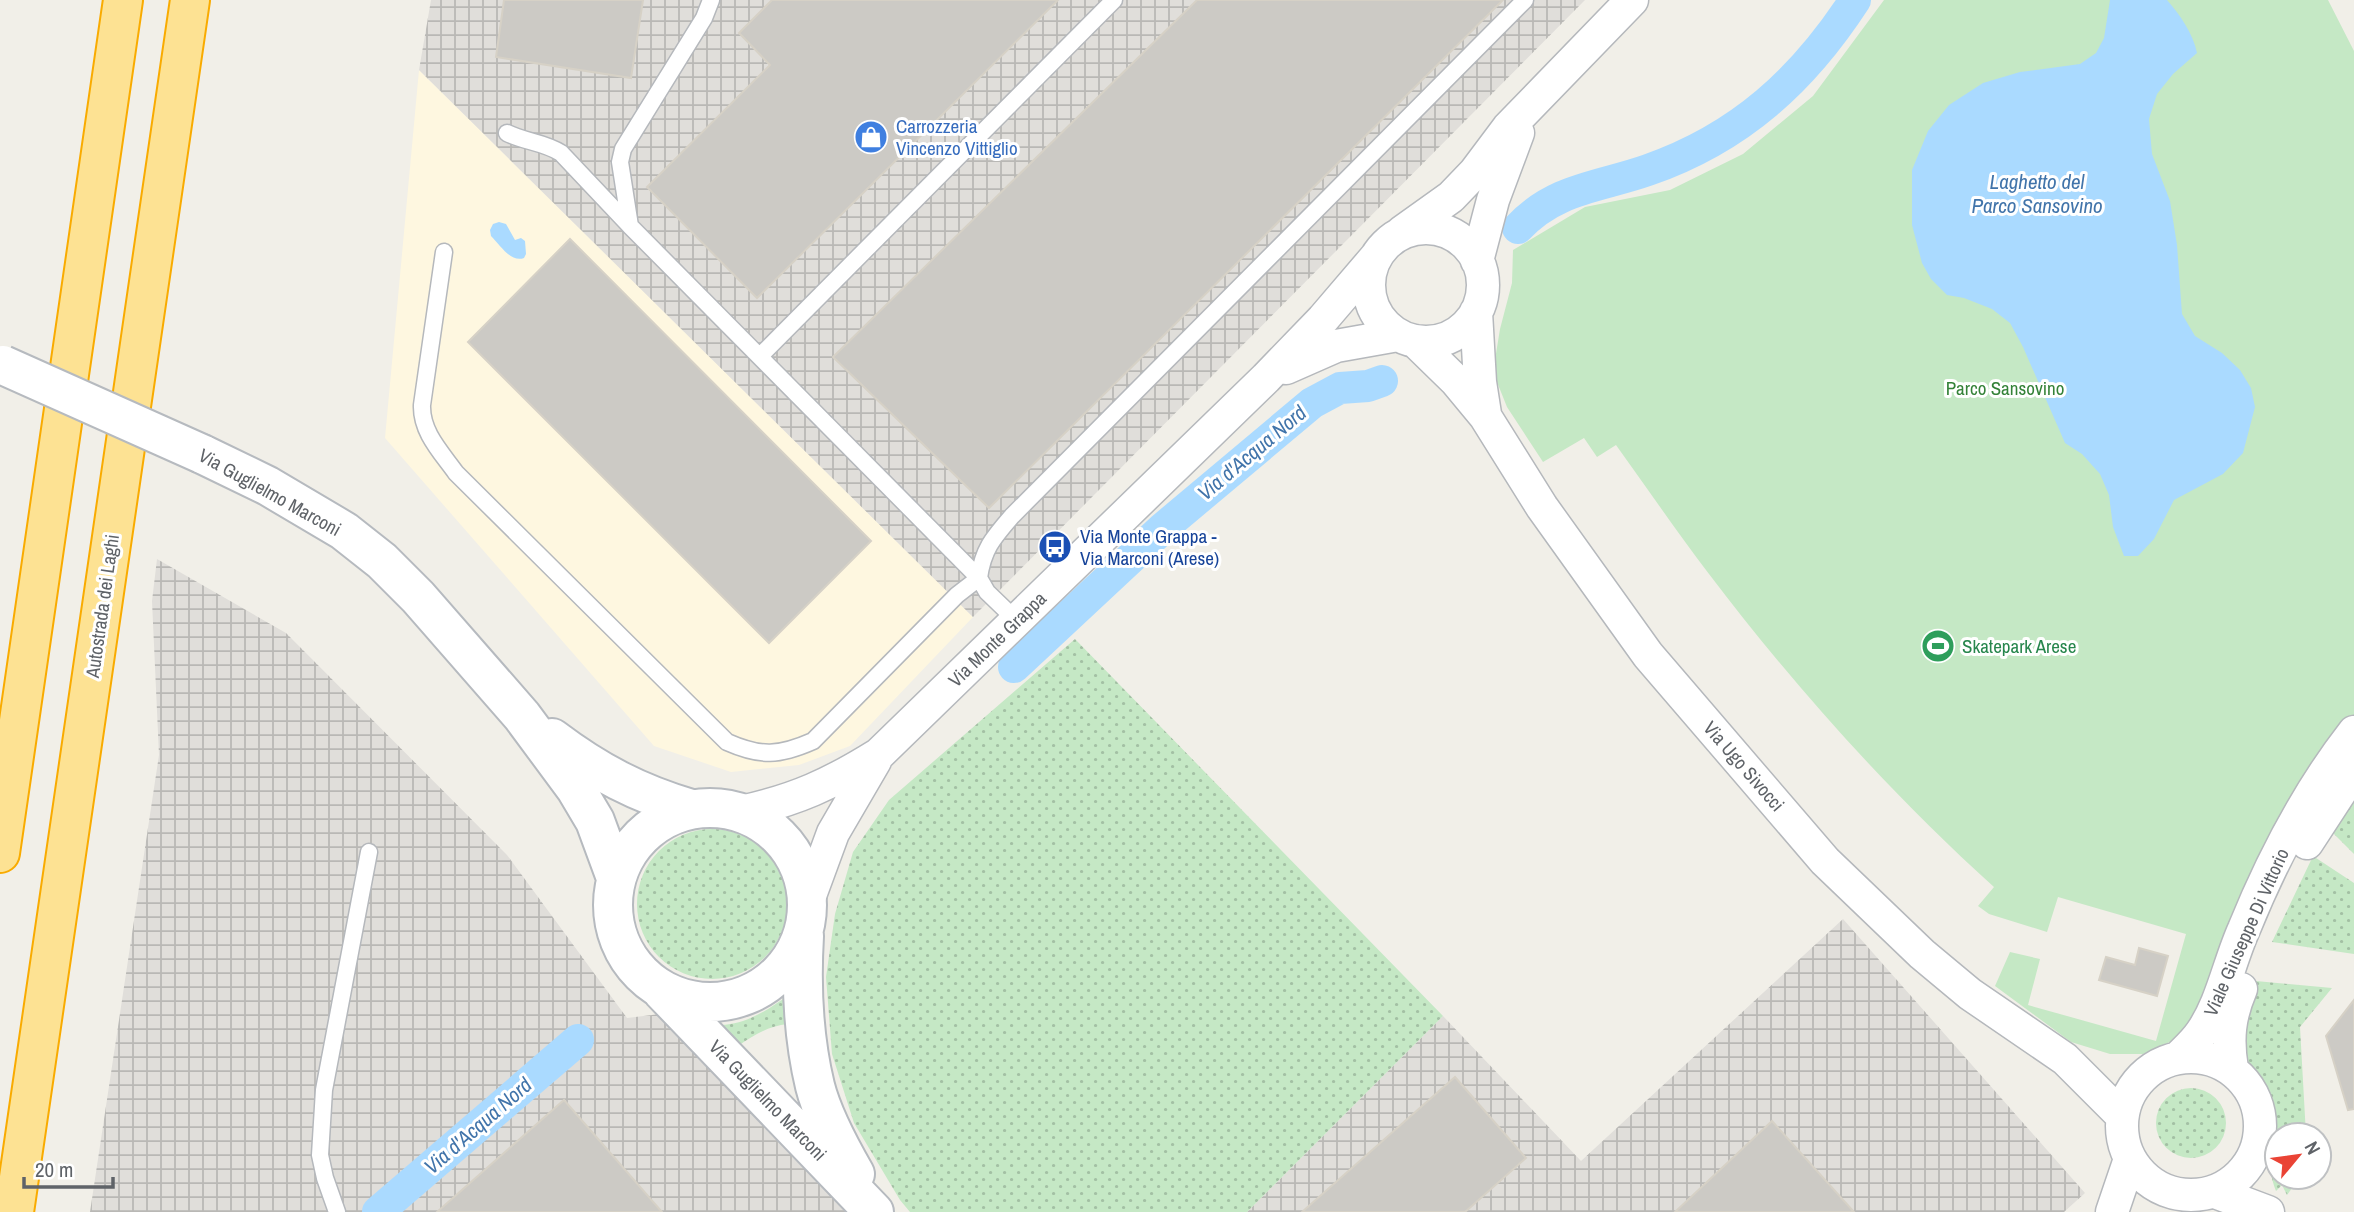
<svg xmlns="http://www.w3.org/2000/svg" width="2354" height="1212" viewBox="0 0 2354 1212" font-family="'Archivo Narrow',sans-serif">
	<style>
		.commercial { fill: #fef7e0 }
		.industrial { fill: url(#industrial-grid) }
		.grass { fill: url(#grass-dots) }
		.park { fill: #c5e8c5 }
		.water { fill: #aadaff }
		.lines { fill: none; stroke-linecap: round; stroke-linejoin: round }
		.canal { stroke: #aadaff; stroke-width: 32 }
		.building { fill: #cccac5; stroke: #d6d1c6; stroke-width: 2 }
		.lane-casing { stroke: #b5b8bc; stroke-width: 19 }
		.street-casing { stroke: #b5b8bc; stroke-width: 35 }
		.secondary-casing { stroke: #b6babf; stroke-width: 42 }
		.highway-casing { stroke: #f9ab00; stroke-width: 42 }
		.lane { stroke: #fff; stroke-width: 16 }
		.street { stroke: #fff; stroke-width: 32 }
		.secondary { stroke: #fff; stroke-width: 38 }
		.highway { stroke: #fde293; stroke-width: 38 }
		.secondary-bridge-casing { stroke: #b6babf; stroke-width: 42; stroke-linecap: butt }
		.secondary-bridge { stroke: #fff; stroke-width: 38 }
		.labels { text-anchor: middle; stroke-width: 6; stroke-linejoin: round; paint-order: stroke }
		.shop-label { font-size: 19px; fill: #366cbe; stroke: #fff; text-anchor: start }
		.park-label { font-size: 19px; fill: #348238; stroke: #fff }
		.street-label { font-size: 19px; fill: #5f6368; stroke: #fff }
		.transit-label { font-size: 19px; fill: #164399; stroke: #fff; text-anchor: start }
		.leisure-label { font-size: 19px; fill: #27864d; stroke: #fff; text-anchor: start }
		.water-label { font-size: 21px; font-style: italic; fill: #4174aa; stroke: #fff }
	</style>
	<defs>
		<pattern id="industrial-grid" width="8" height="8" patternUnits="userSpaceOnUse" patternTransform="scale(1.75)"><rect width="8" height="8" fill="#e0deda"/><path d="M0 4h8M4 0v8" fill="none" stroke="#b9b8b5"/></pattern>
		<pattern id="grass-dots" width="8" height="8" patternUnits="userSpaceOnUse" patternTransform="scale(1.75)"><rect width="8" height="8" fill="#c5e8c5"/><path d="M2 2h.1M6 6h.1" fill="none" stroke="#a3c0a4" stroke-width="1.8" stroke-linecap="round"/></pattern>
	</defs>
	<rect width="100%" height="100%" fill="#f1efe8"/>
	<path class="commercial" d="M419,70L973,617L850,746L799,765L731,772L654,746L385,438Z"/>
	<path class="industrial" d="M431,0H1585L973,617L419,70Z
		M157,559L286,633L507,855L627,1018L660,1014L846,1212H90L159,755L152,601Z
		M1843,919L2085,1193L2064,1212H1247L1443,1016L1581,1161Z"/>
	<path class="grass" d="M1075,639L1443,1016L1247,1212H910L900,1200L854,1123L832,1054L826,977L835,914L853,852L889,800Z
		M2354,788V854L2329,829Z
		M637 904a75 75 0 1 1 150 0a75 75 0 1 1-150 0Z
		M2313,856L2354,883V954L2272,942Z
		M2256,981L2332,988L2300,1027L2306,1135H2277V1177H2300L2287,1195L2282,1185L2276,1191C2263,1159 2276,1138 2271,1106C2267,1086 2249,1073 2243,1054C2237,1038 2251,998 2256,981Z
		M786,997L788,1024C768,1026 754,1035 738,1046L721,1025C746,1024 766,1011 786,997Z
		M2156 1123a35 35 0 1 1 70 0a35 35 0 1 1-70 0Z"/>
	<path class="park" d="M1884,0H2328L2354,51V718L2196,1020L2174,1040L2143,1054H2110L2071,1042L1995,986L2010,952L2040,959L2028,1005L2156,1041L2186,934L2058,897L2047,932L1989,914L1978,906L1994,887C1890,793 1794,686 1709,574C1677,532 1647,488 1616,445L1597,457L1584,438L1543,462L1507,407L1493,372L1500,329L1512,283L1513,250L1585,207L1670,190L1743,154L1813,96Z"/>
	<path class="water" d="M2110,0H2167C2180,15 2193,33 2197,53L2173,74L2157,94L2149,119L2152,154L2170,201L2177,245L2182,314L2195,336L2222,353L2240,370L2251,388L2255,407L2243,453L2223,474L2174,500L2154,539L2138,556H2124L2113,527L2109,495L2100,474L2082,454L2065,443L2023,347L2010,323L1992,309L1964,298L1947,295L1931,279L1922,263L1912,225V170L1928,131L1949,105L1983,83L2020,72L2080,64L2096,53L2104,38Z
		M499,222L506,224L515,240L521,238L525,241L526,254L524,258C511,263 500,245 491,236L490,230L493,224Z"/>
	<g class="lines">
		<path class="canal" d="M1518,228C1555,188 1600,187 1648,170C1740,138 1803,80 1855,0
			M1014,667L1163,528L1312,403L1340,388L1368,386L1382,381
			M378,1212L578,1040"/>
	</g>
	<path class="building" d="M504,0H643L631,78L496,57Z
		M772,0H1058L757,298L647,187L770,65L739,33Z
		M1197,0H1503L989,508L833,357Z
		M570,239L871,541L769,643L468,342Z
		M2139,948L2168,956L2157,996L2099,980L2106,957L2135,965Z
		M2354,1000V1109L2348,1110L2326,1036Z
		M1455,1077L1526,1158L1465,1212H1302Z
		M564,1100L662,1212H437Z
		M1772,1121L1854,1212H1675Z"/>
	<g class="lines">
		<defs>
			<path id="lane" d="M711,0L704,18L623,149L620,162L630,226L979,578L987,592L1016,620
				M507,133C525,142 544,142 561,153L630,226
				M444,252L422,405C421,432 441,452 456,473L727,742C761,757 779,756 813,741L957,595L979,578C983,549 993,538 1012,516L1525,0
				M760,356L1114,0
				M337,1212L325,1178L320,1155L324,1090L369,852"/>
			<path id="street" d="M1369 285a57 57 0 1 1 114 0a57 57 0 1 1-114 0Z
				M1402,232L1451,197L1475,172L1508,128L1632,0
				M1477,261L1493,200L1518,133
				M1476,312L1480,382L1485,414
				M1415,341L1456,381L1485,416L1542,507L1648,655L1825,861L1922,954L1970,994L2065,1059L2122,1116
				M1286,368L1336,346L1398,335
				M741,812C796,800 831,784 879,754L1266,378L1323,319L1376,257
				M2307,843L2354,771
				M808,901L833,833L875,761
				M2122 1126a69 69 0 1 1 138 0a69 69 0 1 1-138 0Z
				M2179,1057C2186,1050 2195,1042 2201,1033C2222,1003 2229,962 2244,929C2272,860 2308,791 2354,732
				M2232,1069C2227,1039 2229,1017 2241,989
				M2215,1192L2268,1212
				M2112,1212L2130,1159"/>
			<path id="secondary" d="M202,454L268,486L344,531L382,561L418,597L522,716L576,789L595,821L616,878
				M552,738C597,772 637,793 691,809
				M613 905a97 97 0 1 1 194 0a97 97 0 1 1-194 0Z
				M804,936C801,986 803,1036 815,1086C822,1114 840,1148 855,1174
				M662,991L874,1212"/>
			<path id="highway" d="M0,853L123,0
				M14,1212L190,0"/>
		</defs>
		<use href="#lane" class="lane-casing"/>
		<use href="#street" class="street-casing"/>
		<use href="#secondary" class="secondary-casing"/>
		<use href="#highway" class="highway-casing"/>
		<use href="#lane" class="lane"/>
		<use href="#street" class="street"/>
		<use href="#secondary" class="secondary"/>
		<use href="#highway" class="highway"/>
		<defs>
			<path id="secondary-bridge" d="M3,365L202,454"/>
		</defs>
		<use href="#secondary-bridge" class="secondary-bridge-casing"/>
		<use href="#secondary-bridge" class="secondary-bridge"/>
	</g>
	<defs>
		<symbol id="shop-disc" viewBox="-11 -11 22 22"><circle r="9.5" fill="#3f7fe0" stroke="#fff"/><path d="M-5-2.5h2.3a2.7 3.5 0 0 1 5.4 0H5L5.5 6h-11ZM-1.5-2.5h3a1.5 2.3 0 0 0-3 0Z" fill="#fff"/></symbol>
		<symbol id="bus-disc" viewBox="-11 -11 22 22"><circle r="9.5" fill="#1a4fb4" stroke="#fff"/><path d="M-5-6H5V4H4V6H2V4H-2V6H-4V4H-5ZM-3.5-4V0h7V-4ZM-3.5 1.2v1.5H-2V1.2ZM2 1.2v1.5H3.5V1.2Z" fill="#fff"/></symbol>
		<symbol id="stadium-disc" viewBox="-11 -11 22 22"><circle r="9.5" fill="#2e9e5b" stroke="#fff"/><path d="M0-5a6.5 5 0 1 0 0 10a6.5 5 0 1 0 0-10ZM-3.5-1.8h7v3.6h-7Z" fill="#fff"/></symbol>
	</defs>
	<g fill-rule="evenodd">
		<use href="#shop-disc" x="852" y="118" width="38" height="38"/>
		<use href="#bus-disc" x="1036" y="528" width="38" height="38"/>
		<use href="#stadium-disc" x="1919" y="627" width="38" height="38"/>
	</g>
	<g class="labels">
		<g class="shop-label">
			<text x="896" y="133">Carrozzeria<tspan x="896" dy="22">Vincenzo Vittiglio</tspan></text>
		</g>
		<g class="park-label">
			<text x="2005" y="395">Parco Sansovino</text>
		</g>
		<g class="street-label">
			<text transform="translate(270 492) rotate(29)" y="7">Via Guglielmo Marconi</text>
			<text transform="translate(102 606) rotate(-82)" y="7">Autostrada dei Laghi</text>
			<text transform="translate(997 639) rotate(-44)" y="7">Via Monte Grappa</text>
			<text transform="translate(1744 766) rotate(49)" y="7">Via Ugo Sivocci</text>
			<text transform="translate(2246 932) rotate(-66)" y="7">Viale Giuseppe Di Vittorio</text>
			<text transform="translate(768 1100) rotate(46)" y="7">Via Guglielmo Marconi</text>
		</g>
		<g class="transit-label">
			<text x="1080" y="543">Via Monte Grappa -<tspan x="1080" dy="22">Via Marconi (Arese)</tspan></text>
		</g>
		<g class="leisure-label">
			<text x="1962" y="653">Skatepark Arese</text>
		</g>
		<g class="water-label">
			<text x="2037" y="189">Laghetto del<tspan x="2037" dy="24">Parco Sansovino</tspan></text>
			<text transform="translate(1252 453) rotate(-40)" y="7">Via d'Acqua Nord</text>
			<text transform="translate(478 1126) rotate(-41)" y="7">Via d'Acqua Nord</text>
		</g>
	</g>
	<g transform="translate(2298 1156) rotate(61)"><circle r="33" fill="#ffffff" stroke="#bfc1c3" stroke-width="2"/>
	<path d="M0-5L12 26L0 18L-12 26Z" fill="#ea4335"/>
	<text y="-10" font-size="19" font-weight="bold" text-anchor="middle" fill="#5f6368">N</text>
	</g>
	<path d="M24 1177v10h89v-10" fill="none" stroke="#5f6368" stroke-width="3.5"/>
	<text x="35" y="1177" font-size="21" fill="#5f6368" stroke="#ffffff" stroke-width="5" paint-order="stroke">20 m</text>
</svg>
